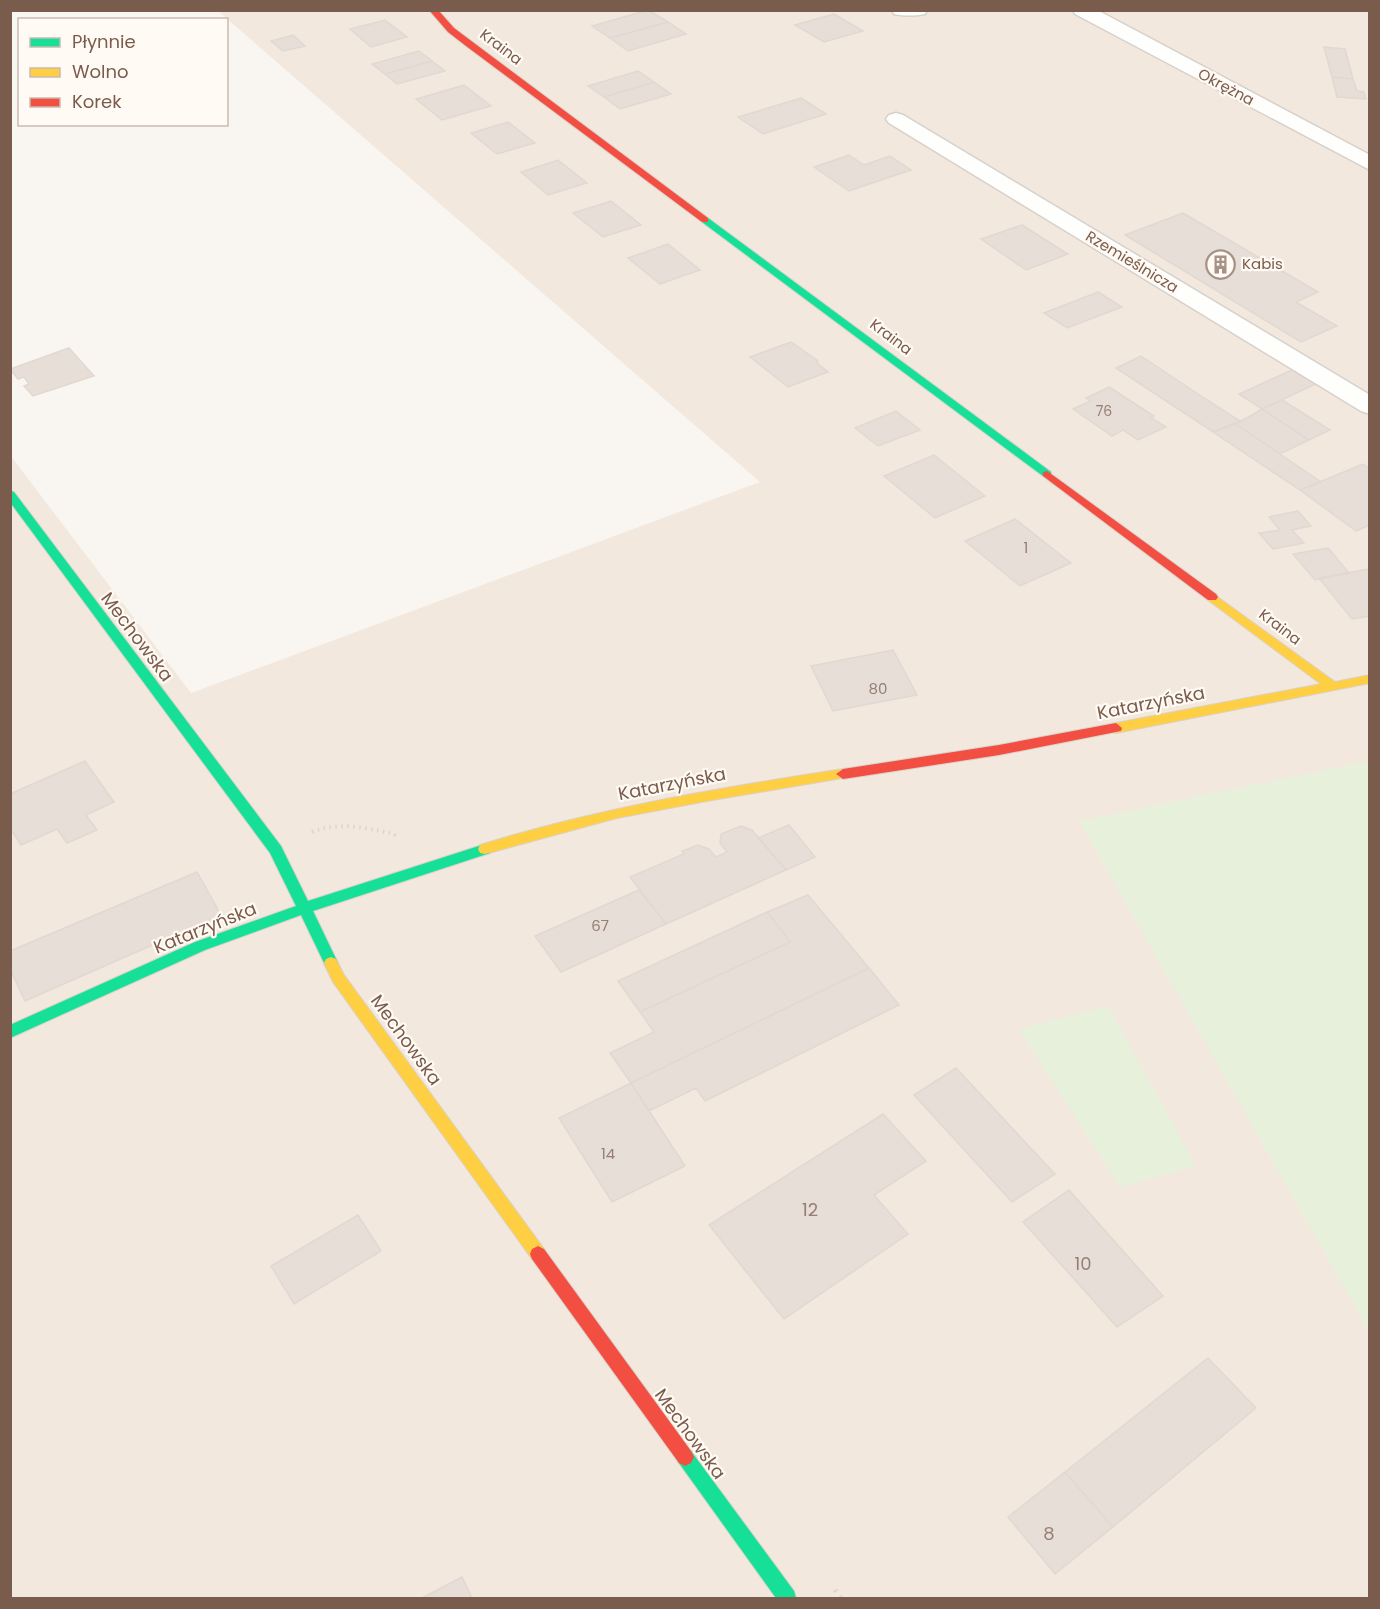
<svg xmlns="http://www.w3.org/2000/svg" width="1380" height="1609" viewBox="0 0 1380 1609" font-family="Poppins,sans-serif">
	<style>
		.residential { fill: #f2e8de }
		.green { fill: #e7f0db }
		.building { fill: #e6ded7; stroke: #e2d8d2; stroke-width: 1.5 }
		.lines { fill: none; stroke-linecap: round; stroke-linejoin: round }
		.street-casing { stroke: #d7d1cb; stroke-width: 3 }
		.fast-casing { stroke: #d9d2cb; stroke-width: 2 }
		.slow-casing { stroke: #d9d2cb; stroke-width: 2 }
		.jam-casing { stroke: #d9d2cb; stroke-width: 2 }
		.path-far1 { stroke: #dcd5d0; stroke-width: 4; stroke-dasharray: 1.5 4.5; stroke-linecap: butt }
		.path { stroke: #dcd5d0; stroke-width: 4.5; stroke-dasharray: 2 6; stroke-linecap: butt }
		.street { fill: #fefefd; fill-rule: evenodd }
		.fast { fill: #16e098; fill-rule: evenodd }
		.slow { fill: #ffcf43; fill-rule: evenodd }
		.jam { fill: #f24e42; fill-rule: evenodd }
		.labels { text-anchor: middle; stroke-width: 4.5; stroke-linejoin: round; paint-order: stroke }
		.far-number-label { font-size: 14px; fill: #977e72 }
		.far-street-label { font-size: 15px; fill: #7a5c4d; stroke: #fffaf3 }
		.far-poi-label { font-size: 15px; fill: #7a5c4d; stroke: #fffaf3; text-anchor: start }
		.number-label { font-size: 15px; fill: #977e72 }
		.street-label { font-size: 18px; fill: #7a5c4d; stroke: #fffaf3 }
		.near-number-label { font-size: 18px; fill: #977e72 }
	</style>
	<rect width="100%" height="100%" fill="#f9f5f0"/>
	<path class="residential" d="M218,11H1369V1598H11L10,455L191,693L760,482Z"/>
	<path class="green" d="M1369,761L1370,762L1369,1331L1079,821Z
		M1108,1006L1196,1166L1120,1187L1019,1029Z"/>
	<path class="building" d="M648,10L668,22L610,38L592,26Z
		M834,14L863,31L824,42L795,25Z
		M385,20L407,37L371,47L350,29Z
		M668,22L686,34L628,51L610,38Z
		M293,35L305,46L283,51L271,41Z
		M1324,47L1345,49L1353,79L1332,77Z
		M419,51L432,61L385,74L372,64Z
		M432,61L445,71L397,84L385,74Z
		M638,71L654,82L604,97L588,86Z
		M1332,77L1353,79L1357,91L1364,92L1366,99L1337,97Z
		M654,82L671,94L620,109L604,97Z
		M464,85L491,106L442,120L416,99Z
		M801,98L826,114L763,134L738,117Z
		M508,122L535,143L497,154L471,133Z
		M849,155L864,165L890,156L911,170L849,191L814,167Z
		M558,160L587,183L548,195L521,172Z
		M611,201L641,225L603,237L573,213Z
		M1183,213L1318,292L1296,302L1337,326L1301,342L1125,235Z
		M1022,225L1068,254L1026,270L981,239Z
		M668,244L700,270L660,284L628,258Z
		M1098,292L1122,307L1067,328L1044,313Z
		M791,342L818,361L816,362L828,372L788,387L750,357Z
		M69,348L94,376L33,396L24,386L29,384L24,377L18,379L10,369Z
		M1141,356L1195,392L1240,421L1213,432L1116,368Z
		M1294,369L1318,383L1262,409L1239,394Z
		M1109,387L1154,416L1151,418L1166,427L1138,440L1123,430L1112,436L1073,409L1091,401L1086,398Z
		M1282,400L1330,430L1309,440L1262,409Z
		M1262,409L1309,440L1280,454L1236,424Z
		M896,411L920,430L878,446L855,428Z
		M1236,424L1280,454L1321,482L1300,490L1213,432Z
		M934,455L985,496L935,518L884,476Z
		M1363,464L1370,469V525L1356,531L1300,490Z
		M1298,511L1311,526L1292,530L1304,543L1273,549L1259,533L1280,530L1269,517Z
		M1015,519L1071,563L1020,586L965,541Z
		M1328,548L1349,573L1315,580L1293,554Z
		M1370,569V616L1352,619L1319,578Z
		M893,650L917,695L833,711L811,666Z
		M85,761L114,802L86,815L97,830L67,843L57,829L21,845L10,828V794Z
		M789,825L815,857L786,870L758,838Z
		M741,826L752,830L786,870L666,924L630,877L684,854L682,851L698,845L709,849L716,857L727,852L720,843L721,834Z
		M197,872L221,915L25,1001L10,969V951Z
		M639,890L666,924L561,972L535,936Z
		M808,895L869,968L631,1083L610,1053L654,1032L640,1012L790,942L767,912Z
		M767,912L790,942L640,1012L618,981Z
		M869,968L899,1005L705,1101L696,1088L649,1111L631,1083Z
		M956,1068L1055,1174L1012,1202L914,1095Z
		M631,1083L685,1166L612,1202L559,1118Z
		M883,1114L926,1161L874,1195L908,1234L784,1319L709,1225Z
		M1069,1190L1163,1296L1117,1327L1023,1222Z
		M358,1215L381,1251L294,1304L271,1266Z
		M1208,1358L1256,1408L1113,1527L1065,1472Z
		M1065,1472L1113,1527L1055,1574L1008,1517Z
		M462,1577L472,1598H422Z"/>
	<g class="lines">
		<defs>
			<path id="street" d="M892,10H927L925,14C915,16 904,16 894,14Z
				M1073,10H1097L1370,155V170L1075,14Z
				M896,113L903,115L1370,395V414L1361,411L889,123L886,119L889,115Z"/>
			<path id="fast" d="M702,218H708L1051,472V476H1043L702,222Z
				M10,491L14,492L281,846L308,901L485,844L490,845L492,849L490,853L313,911L338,963L336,967L331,969L326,967L301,915L205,950L10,1038V1025L195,942L296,906L270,853L10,502Z
				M685,1448L691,1451L794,1591L796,1598H776L679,1463L676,1457L679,1451Z"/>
			<path id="slow" d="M1212,593L1335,682L1370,675V683L1116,733L1111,731L1110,728L1116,723L1321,684L1208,600L1206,597L1208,594Z
				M843,769L850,774L848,777L707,801L617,818L485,854L480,853L478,849L480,845C599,808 720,788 843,769Z
				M331,957L336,959L344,975L544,1249L546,1254L544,1259L538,1262L532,1259L333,982L324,963L326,959Z"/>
			<path id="jam" d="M429,10H438L454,28L708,218V222H702L466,46L448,32Z
				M1047,471L1216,594L1218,597L1216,600H1208L1043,476V472Z
				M1116,723L1122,728L1121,731L999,755L843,779L836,774L843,769L999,745Z
				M538,1246L544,1249L691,1451L694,1457L691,1463L685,1466L679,1463L532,1259L530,1254L532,1249Z"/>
		</defs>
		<use href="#street" class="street-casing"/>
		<use href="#fast" class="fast-casing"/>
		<use href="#slow" class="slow-casing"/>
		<use href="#jam" class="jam-casing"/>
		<path class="path-far1" d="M312,832C340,821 366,828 394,834L397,837"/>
		<path class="path" d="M835,1590L841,1598"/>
		<use href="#street" class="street"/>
		<use href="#fast" class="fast"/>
		<use href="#slow" class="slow"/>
		<use href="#jam" class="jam"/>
	</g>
	<defs>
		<symbol id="building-ring" viewBox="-11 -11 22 22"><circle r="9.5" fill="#fffaf3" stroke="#a69286" stroke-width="1.5"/><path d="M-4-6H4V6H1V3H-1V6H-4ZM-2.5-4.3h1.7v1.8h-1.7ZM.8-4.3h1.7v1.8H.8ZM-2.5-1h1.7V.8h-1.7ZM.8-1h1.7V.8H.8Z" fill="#a69286"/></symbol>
	</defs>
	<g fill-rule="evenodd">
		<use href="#building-ring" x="1204" y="248" width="33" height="33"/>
	</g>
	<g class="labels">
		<g class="far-number-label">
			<text x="1104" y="416">76</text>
		</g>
		<g class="far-street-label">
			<text transform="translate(501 47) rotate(37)" y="5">Kraina</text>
			<text transform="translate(1226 87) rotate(28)" y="5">Okrężna</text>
			<text transform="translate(1132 262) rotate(31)" y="5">Rzemieślnicza</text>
			<text transform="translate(891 337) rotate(37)" y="5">Kraina</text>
			<text transform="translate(1280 627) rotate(37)" y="5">Kraina</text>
		</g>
		<g class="far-poi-label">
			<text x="1242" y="269">Kabis</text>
		</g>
		<g class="number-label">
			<text x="1026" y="553">1</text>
			<text x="878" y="694">80</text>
			<text x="600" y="931">67</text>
			<text x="608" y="1159">14</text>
		</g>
		<g class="street-label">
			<text transform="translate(137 637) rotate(53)" y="6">Mechowska</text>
			<text transform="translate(1151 703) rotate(-11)" y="6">Katarzyńska</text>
			<text transform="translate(672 784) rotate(-11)" y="6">Katarzyńska</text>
			<text transform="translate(205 928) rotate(-22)" y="6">Katarzyńska</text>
			<text transform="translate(406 1040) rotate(54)" y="6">Mechowska</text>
			<text transform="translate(690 1434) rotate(54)" y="6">Mechowska</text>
		</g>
		<g class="near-number-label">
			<text x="810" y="1216">12</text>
			<text x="1083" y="1270">10</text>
			<text x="1049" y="1540">8</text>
		</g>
	</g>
	<rect width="1380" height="1609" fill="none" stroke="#7a5c4d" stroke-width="24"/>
	<rect x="18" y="18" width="210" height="108" fill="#fffaf3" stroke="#cabbb1" stroke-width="1.5"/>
	<rect x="30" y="38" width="30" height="9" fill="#16e098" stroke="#cabbb1" stroke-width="1.5"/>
	<text x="72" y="48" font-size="18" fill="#7a5c4d">Płynnie</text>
	<rect x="30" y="68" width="30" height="9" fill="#ffcf43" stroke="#cabbb1" stroke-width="1.5"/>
	<text x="72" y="78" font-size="18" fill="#7a5c4d">Wolno</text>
	<rect x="30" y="98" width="30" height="9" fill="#f24e42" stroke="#cabbb1" stroke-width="1.5"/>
	<text x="72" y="108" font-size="18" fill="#7a5c4d">Korek</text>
</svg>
